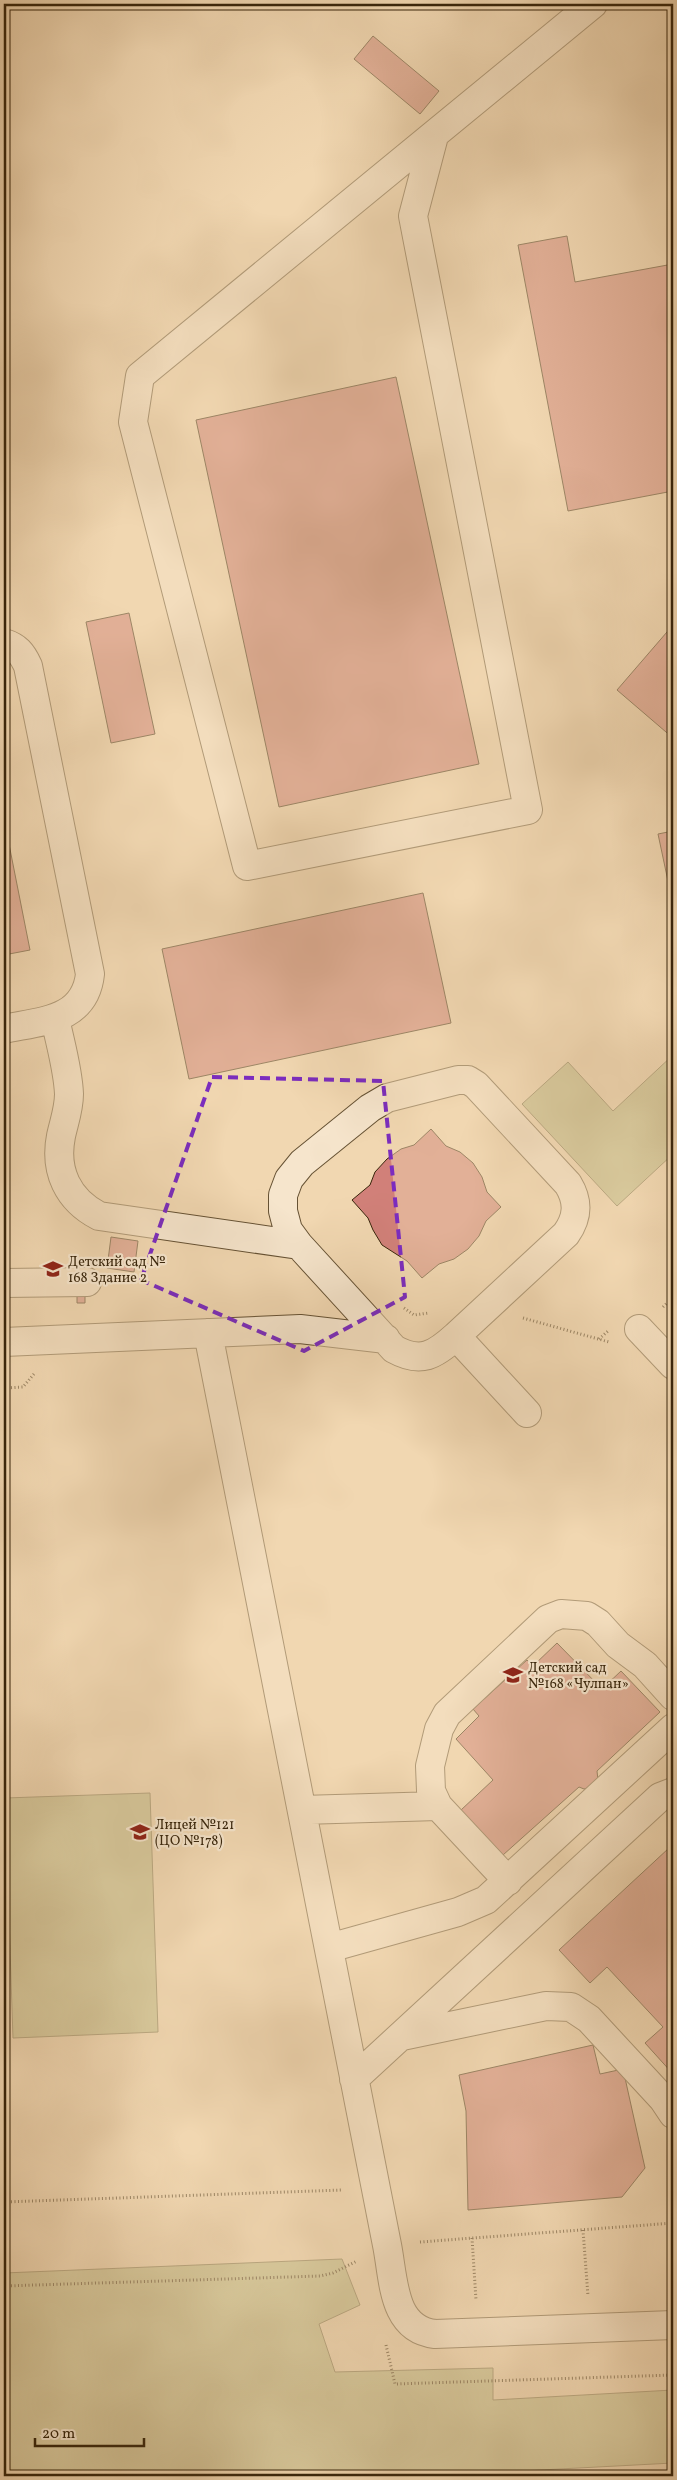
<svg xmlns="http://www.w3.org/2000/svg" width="677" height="2480" viewBox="0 0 677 2480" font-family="Vollkorn,serif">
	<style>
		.green { fill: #bfbd88; stroke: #7c714a }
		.building { fill: #d18079; stroke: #38250b }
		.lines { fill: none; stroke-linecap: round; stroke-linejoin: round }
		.minor-casing { stroke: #665234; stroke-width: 30 }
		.path { stroke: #38250b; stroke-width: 3; stroke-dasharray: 1 2.5; stroke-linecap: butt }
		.minor { stroke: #f6e5cc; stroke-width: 28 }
		.marked { fill: none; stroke: #7b2cbf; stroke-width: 4; stroke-dasharray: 10 6; stroke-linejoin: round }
		.labels { text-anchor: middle; stroke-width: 4.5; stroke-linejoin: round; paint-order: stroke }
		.poi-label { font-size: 14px; fill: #38250b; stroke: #f6e5cc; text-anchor: start }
	</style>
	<rect width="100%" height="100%" fill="#f1d7b1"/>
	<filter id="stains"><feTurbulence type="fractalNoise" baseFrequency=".004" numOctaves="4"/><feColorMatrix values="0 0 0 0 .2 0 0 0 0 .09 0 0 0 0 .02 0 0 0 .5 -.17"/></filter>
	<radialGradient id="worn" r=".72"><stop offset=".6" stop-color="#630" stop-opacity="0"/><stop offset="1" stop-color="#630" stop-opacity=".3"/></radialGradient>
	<path class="green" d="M673,1055V1154L617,1206L522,1104L568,1062L613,1111Z
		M150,1793L158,2032L13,2038L5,1798Z
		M342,2259L360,2305L319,2324L335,2372L493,2368V2400L673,2390V2463L427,2476H4V2273Z"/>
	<path class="building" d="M373,36L439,91L420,114L354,59Z
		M567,236L575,282L673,264V491L568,511L518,245Z
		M396,377L479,764L279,807L196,420Z
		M129,613L155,734L111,743L86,622Z
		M673,625V738L617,690Z
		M4,819L30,950L4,955Z
		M673,831V899L672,900L658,834Z
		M423,893L451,1023L189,1079L162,949Z
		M4,1110H7L9,1137L4,1138Z
		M431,1129L446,1146L460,1152L473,1163L482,1177L487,1192L501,1207L486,1221L479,1236L468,1249L454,1259L439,1264L422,1278L407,1261L382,1245L373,1230L368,1218L352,1200L370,1185L375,1172L387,1159L401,1149L414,1145Z
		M111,1237L138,1241L134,1272L107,1268Z
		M77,1288H85V1303H77Z
		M557,1643L602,1689L621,1671L660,1712L597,1771L598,1780L592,1787L584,1789L579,1787L503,1855L472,1822L463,1819L461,1810L493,1780L456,1739L479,1716L473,1709L527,1660L533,1666Z
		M669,1848L673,1853V2074L645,2043L663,2027L607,1967L590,1983L559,1950Z
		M593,2045L600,2074L623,2069L645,2168L622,2197L468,2210L466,2111L459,2075Z"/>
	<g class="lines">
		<defs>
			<path id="minor" d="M434,136L413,216L528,810L247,866L133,422L140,376L593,4
				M4,643C17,647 22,653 28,666L90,974C85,1021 41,1021 4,1029
				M55,1018C60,1043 68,1069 69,1094C69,1109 64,1122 61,1136C54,1171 68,1200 99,1216L299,1245
				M4,1283L87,1282
				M639,1329L673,1365
				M208,1333L387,2245C394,2280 392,2329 435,2334L673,2325
				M456,1336L566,1234C578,1217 579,1202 568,1184L476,1085L468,1080H458L387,1098L370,1108L302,1163L289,1179L283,1195V1211L288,1230L299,1245L394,1349C421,1364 435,1355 456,1336L527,1413
				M4,1342L300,1329L386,1339
				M302,1810L438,1806
				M508,1881L438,1806L431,1791L430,1766L439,1729L447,1714L548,1619L561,1614L587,1616L598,1623L618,1645L645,1665L673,1696
				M329,1948L458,1912L486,1900L673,1728
				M402,2036L546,2006L571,2007L589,2019L663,2099L673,2114
				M354,2079L660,1797L673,1792"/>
		</defs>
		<use href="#minor" class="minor-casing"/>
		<path class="path" d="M663,1307L673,1297
			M404,1308L414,1315L429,1313
			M523,1318L609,1342
			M599,1339L608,1331
			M4,1388L23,1387L34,1374
			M4,2202L343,2190
			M583,2230L588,2296
			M472,2238L476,2300
			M420,2242L673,2223
			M4,2286L320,2276L333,2273L357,2261
			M386,2345L395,2384L673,2375"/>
		<use href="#minor" class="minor"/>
	</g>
	<path d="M0 0H677V2480H0ZM212,1077L383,1081L405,1297L304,1351L141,1280Z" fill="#f1d7b1" fill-opacity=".55" fill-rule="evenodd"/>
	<path class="marked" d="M212,1077L383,1081L405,1297L304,1351L141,1280Z"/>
	<defs>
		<symbol id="school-bare" viewBox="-9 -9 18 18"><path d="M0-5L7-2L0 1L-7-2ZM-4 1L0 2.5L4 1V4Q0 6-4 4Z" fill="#8f2418" stroke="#f6e5cc" stroke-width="2.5" paint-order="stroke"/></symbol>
	</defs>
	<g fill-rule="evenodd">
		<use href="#school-bare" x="39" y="1255" width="28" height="28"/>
		<use href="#school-bare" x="499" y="1661" width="28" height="28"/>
		<use href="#school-bare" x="126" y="1818" width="28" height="28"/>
	</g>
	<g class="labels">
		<g class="poi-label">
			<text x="68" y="1266">Детский сад №<tspan x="68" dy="16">168 Здание 2</tspan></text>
			<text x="528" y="1672">Детский сад<tspan x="528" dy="16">№168 «Чулпан»</tspan></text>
			<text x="155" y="1829">Лицей №121<tspan x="155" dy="16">(ЦО №178)</tspan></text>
		</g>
	</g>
	<rect width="677" height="2480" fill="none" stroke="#f1d7b1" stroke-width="20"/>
	<rect x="5" y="5" width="667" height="2470" fill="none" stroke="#38250b" stroke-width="2.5"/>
	<rect x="10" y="10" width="657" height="2460" fill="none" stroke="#38250b"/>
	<path d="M35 2438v8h109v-8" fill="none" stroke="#38250b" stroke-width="2.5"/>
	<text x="42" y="2438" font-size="15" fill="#38250b" stroke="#f6e5cc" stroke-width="4" paint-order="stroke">20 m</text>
	<rect width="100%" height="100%" filter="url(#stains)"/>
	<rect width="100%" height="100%" fill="url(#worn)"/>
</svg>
